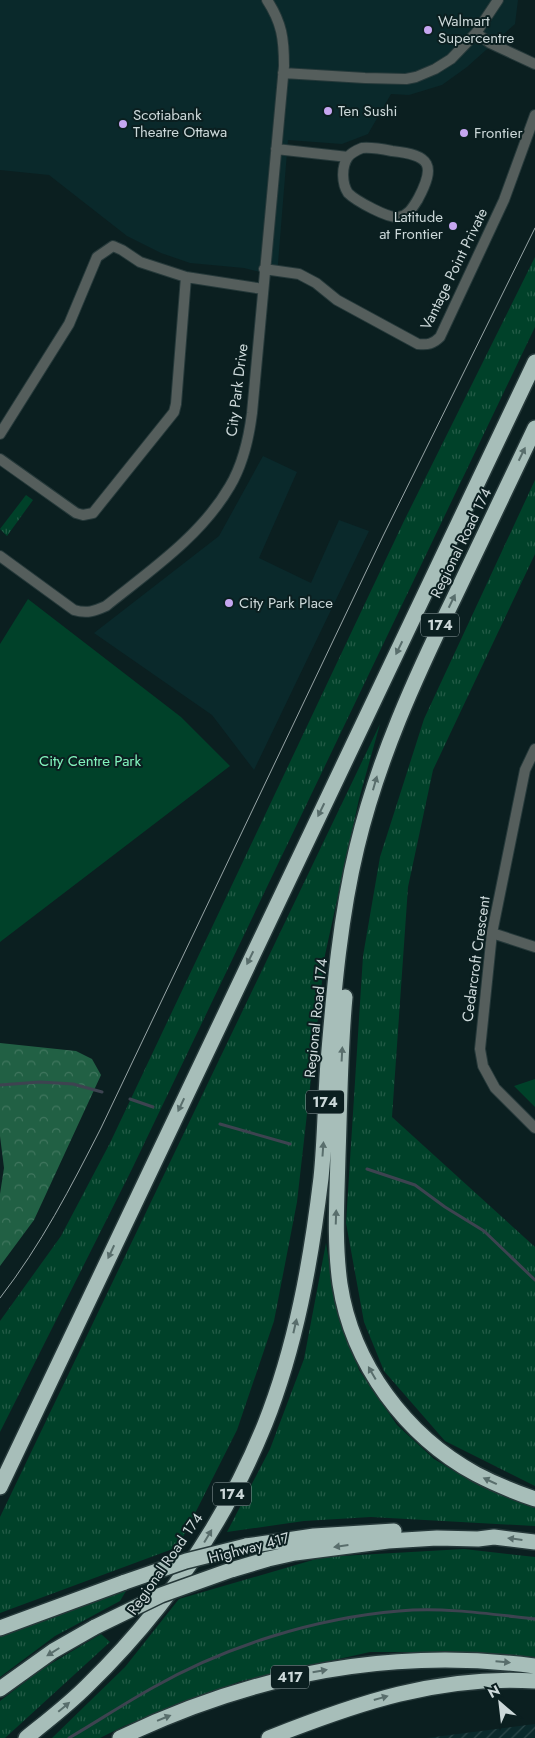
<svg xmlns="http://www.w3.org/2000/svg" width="535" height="1738" viewBox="0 0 535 1738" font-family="Jost,sans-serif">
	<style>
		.built { fill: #0a292b }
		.industrial { fill: url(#industrial-furrows) }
		.grass { fill: url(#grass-tufts) }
		.forest { fill: url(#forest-crowns) }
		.park { fill: #004129 }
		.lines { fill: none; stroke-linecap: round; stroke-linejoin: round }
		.stream { stroke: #3d4350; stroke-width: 3 }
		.minor-casing { stroke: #26393a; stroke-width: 12 }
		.highway-casing { stroke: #26393a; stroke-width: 18 }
		.minor { stroke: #555e5c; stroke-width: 10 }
		.highway { stroke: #a7beb9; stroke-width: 15 }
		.tram { stroke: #97a5a6; stroke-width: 1 }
		.highway-bridge-casing { stroke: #26393a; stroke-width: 18; stroke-linecap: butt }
		.highway-bridge { stroke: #a7beb9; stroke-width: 15 }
		.oneway { fill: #596e6c }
		.poi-dot { fill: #c6a6f0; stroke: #0b1f20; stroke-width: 2 }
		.labels { text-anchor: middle; stroke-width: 4; stroke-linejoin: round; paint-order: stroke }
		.shield { fill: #0b1f20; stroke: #92a0a2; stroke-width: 1 }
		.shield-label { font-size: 14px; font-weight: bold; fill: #ccd8d9 }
		.poi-label { font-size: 15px; fill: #ccd8d9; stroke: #0b1f20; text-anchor: start }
		.street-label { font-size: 15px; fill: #ccd8d9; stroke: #0b1f20 }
		.park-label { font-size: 15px; fill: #82f3bd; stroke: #0b1f20 }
	</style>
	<defs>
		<pattern id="industrial-furrows" width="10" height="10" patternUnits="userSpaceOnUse" patternTransform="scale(1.25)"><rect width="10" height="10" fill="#0a292b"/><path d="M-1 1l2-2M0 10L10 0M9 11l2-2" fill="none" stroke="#2c4749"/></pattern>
		<pattern id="grass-tufts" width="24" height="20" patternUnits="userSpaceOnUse" patternTransform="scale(1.25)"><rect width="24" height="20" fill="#004129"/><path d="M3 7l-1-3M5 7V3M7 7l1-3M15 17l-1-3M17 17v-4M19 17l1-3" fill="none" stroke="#245c47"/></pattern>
		<pattern id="forest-crowns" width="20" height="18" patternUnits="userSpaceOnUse" patternTransform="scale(1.25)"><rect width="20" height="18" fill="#216044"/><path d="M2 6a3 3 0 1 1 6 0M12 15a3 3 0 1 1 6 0" fill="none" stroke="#40765e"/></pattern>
	</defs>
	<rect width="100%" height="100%" fill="#0b1f20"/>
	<path class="built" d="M0,0H518L515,24L467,67L442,85L409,95L391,94L368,134L342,144L288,140L277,276L244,268L190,263L161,253L127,236L49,175L0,170Z
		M263,456L297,472L259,558L311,583L339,520L369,531L254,770L212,715L94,633L219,536Z"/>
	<path class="industrial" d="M535,1724V1738H427Z"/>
	<path class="grass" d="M535,257V327L132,1169L0,1432V1321L61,1236L110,1143L403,523Z
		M535,480V554L433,770L408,887L392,1117L535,1247V1486L445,1441L384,1371L364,1322L346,1223L363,956L380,857L424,719Z
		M26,495L33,500L7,536L0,529Z
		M380,724L359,799L325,955L297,1202L274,1321L237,1430L178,1547L0,1613V1517Z
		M326,1243L335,1298L359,1370L397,1425L434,1459L478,1485L535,1507V1526L371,1517L304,1521L227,1532L270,1449L304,1359Z
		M464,1549L535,1557V1657L470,1652H370L241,1681L124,1726L100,1738H52L125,1667L179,1599L323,1557Z
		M129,1586L120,1601L55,1636L0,1677V1633Z
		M101,1634L110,1642L5,1738H0V1701L42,1669Z"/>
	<path class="forest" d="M0,1043L76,1051L92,1059L101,1075L34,1220L0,1266V1194L4,1168L0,1136Z"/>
	<path class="park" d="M28,599L181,717L230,766L0,942V644Z
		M535,1079V1107L514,1086Z"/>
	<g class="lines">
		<path class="stream" d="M0,1085L40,1082L73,1084L102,1092
			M130,1099L153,1107
			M220,1124L290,1144
			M367,1169L415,1185L445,1207L484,1231L535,1280
			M69,1738C98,1721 125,1703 154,1687C226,1646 316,1618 399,1611C444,1607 490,1614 535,1619"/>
		<defs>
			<path id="minor" d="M476,33L490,43L535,64
				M283,73L365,78L406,79L416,77L435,69L451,59L476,33L498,0
				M362,148C372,147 382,149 392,151C431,155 436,165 418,199C413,207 409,215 399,217C389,219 356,201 348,193C342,184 341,167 348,157C351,153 357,150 362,148Z
				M276,149L348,157
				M264,269L299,274L316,283L337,300L418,344C428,345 433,344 440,337L504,200L535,115
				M0,434L69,324L97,257L113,246L122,250L140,262L186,277L263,289
				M0,459L76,513L83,515L93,513L174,412L176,404L186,277
				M0,556L74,610C87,614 95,611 106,606C151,570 201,536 230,486C243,464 249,437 252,413L284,66C284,39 282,23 267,0
				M535,749L525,770L492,933L480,1049L483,1066L495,1088L535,1128
				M492,933L535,947"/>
			<path id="highway" d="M345,997C340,1050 340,1103 338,1156C337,1199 334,1241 340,1284C352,1364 406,1436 476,1474C495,1484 515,1492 535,1499
				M0,1487L535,362
				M246,1546L314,1536L394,1531
				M231,1570L268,1559L295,1553L388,1541L437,1538L478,1539L494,1537L535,1542
				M0,1628L125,1582
				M0,1689L53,1651L95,1627
				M26,1738C47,1721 68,1705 87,1686C163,1612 225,1523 265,1424C296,1346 311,1261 321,1178C325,1139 325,1101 328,1062C334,990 340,917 357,847C378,759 415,678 454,598C481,541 508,484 535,428
				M120,1738C251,1675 390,1647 535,1666
				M269,1738C357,1703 439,1675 535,1681"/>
		</defs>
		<use href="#minor" class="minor-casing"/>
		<use href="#highway" class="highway-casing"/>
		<use href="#minor" class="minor"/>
		<use href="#highway" class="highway"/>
		<path class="tram" d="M0,1298C41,1245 71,1187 101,1128L383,536L535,228"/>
		<defs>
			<path id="highway-bridge" d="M125,1582L186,1561L246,1546
				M95,1627L161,1595L231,1570"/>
		</defs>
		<use href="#highway-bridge" class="highway-bridge-casing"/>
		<use href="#highway-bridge" class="highway-bridge"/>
	</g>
	<defs><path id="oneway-solid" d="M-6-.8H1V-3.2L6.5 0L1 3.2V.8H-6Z" transform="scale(1.25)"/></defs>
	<g class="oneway">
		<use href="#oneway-solid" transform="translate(522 454) rotate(-64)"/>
		<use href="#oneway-solid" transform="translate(452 601) rotate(-64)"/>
		<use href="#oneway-solid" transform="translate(399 648) rotate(116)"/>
		<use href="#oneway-solid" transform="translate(375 783) rotate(-74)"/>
		<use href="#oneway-solid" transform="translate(321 810) rotate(116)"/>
		<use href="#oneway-solid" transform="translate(250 958) rotate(116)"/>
		<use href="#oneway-solid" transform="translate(342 1054) rotate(-87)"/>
		<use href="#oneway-solid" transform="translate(181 1105) rotate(115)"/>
		<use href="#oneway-solid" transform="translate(323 1149) rotate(-86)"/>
		<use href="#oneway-solid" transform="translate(336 1217) rotate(-88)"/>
		<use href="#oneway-solid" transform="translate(111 1252) rotate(115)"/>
		<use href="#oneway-solid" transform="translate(295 1326) rotate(-77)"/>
		<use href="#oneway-solid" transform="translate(372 1373) rotate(-120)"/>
		<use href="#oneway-solid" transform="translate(490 1481) rotate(-155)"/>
		<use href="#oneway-solid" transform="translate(208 1536) rotate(-59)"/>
		<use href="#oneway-solid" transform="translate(515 1539) rotate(-173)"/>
		<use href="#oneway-solid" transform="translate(341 1546) rotate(172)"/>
		<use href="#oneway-solid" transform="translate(53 1652) rotate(148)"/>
		<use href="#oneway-solid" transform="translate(503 1662) rotate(5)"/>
		<use href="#oneway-solid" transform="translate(320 1671) rotate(-10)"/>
		<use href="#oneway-solid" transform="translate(381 1698) rotate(-16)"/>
		<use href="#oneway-solid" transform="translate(64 1707) rotate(-40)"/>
		<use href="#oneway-solid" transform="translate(164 1718) rotate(-22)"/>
	</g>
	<g class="poi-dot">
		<circle cx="428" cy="30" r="5"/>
		<circle cx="328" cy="111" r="5"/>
		<circle cx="123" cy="124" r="5"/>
		<circle cx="464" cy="133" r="5"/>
		<circle cx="453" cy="226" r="5"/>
		<circle cx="229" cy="603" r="5"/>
	</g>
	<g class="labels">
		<g class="shield">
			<rect x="421" y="613.5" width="38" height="23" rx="4"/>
			<rect x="306" y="1090.5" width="38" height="23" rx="4"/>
			<rect x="213" y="1482.5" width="38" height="23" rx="4"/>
			<rect x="271" y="1665.5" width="38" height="23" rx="4"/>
		</g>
		<g class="shield-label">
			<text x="440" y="630">174</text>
			<text x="325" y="1107">174</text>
			<text x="232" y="1499">174</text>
			<text x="290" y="1682">417</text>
		</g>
		<g class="poi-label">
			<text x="438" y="26">Walmart<tspan x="438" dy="17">Supercentre</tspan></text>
			<text x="338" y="116">Ten Sushi</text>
			<text x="133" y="120">Scotiabank<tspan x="133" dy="17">Theatre Ottawa</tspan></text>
			<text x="474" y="138">Frontier</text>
			<text x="443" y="222" text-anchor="end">Latitude<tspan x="443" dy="17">at Frontier</tspan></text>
			<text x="239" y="608">City Park Place</text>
		</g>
		<g class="street-label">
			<text transform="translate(454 269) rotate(-64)" y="5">Vantage Point Private</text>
			<text transform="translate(237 390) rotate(-83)" y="5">City Park Drive</text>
			<text transform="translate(461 543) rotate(-64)" y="5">Regional Road 174</text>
			<text transform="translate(476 959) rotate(-82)" y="5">Cedarcroft Crescent</text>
			<text transform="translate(316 1018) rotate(-84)" y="5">Regional Road 174</text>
			<text transform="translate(249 1548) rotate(-15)" y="5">Highway 417</text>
			<text transform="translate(165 1564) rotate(-55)" y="5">Regional Road 174</text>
		</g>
		<g class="park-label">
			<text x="90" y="766">City Centre Park</text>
		</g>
	</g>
	<g transform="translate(500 1703) rotate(332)" stroke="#0b1f20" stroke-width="4" paint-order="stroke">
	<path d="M0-4L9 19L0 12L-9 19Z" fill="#ccd8d9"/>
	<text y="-8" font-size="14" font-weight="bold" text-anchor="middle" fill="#ccd8d9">N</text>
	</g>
</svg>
